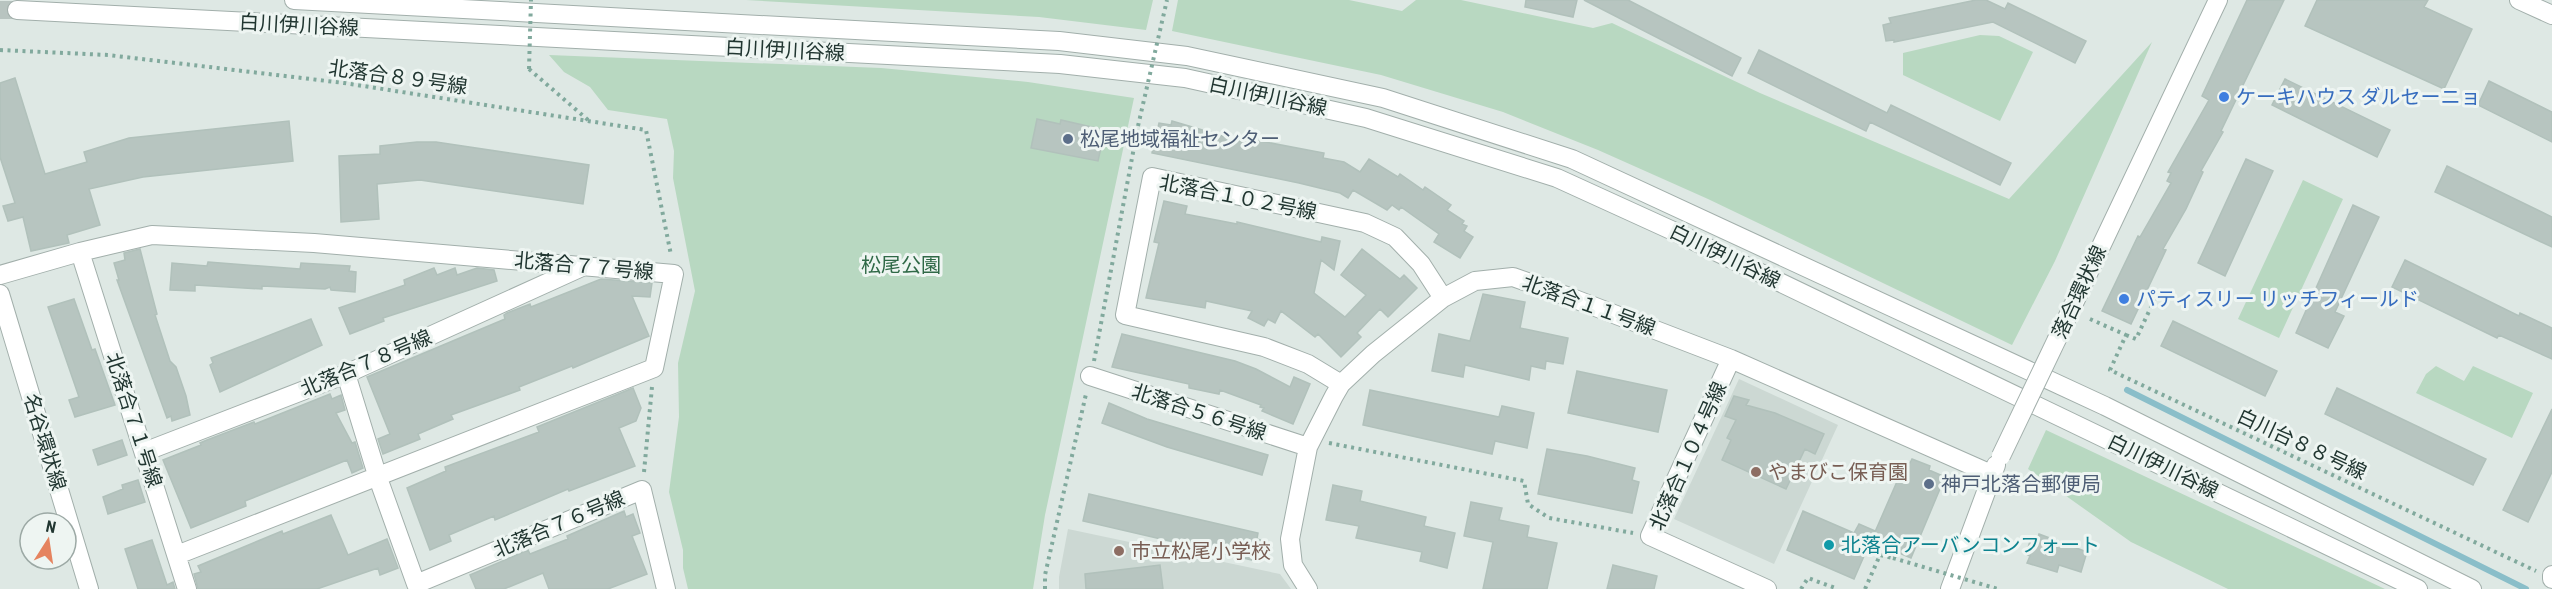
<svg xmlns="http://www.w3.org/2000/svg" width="2552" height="589" viewBox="0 0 2552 589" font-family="'Roboto Condensed','Noto Sans JP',sans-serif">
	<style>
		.built { fill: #ccd8d3 }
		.green { fill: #b8d8c1 }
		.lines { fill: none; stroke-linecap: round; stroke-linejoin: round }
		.stream { stroke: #8abec9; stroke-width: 6 }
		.building { fill: #b7c5c0; stroke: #b1c1bb; stroke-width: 1.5 }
		.minor-tunnel { stroke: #b8c4c0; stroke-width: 18; stroke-dasharray: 18 9; stroke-linecap: butt }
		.minor-casing { stroke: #a2afab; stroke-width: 20 }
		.path { stroke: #81a99d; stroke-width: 4; stroke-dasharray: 3 4.5; stroke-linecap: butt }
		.minor { stroke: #fff; stroke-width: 18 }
		.minor-bridge-casing { stroke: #a2afab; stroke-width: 20; stroke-linecap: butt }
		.path-bridge { stroke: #81a99d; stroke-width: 4; stroke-dasharray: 3 4.5; stroke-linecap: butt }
		.minor-bridge { stroke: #fff; stroke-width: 18 }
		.shop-dot { fill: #3f7fe0; stroke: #eef5f2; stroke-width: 2 }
		.service-dot { fill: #5c6f8a; stroke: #eef5f2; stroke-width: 2 }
		.education-dot { fill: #8d6e63; stroke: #eef5f2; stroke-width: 2 }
		.culture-dot { fill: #0f9aa8; stroke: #eef5f2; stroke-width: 2 }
		.labels { text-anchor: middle; stroke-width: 6; stroke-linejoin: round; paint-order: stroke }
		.street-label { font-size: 20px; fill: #213631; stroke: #eef5f2 }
		.shop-label { font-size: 20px; fill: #366cbe; stroke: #eef5f2; text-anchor: start }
		.service-label { font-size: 20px; fill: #4e5e75; stroke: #eef5f2; text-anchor: start }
		.park-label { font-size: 20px; fill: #2f6947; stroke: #eef5f2 }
		.education-label { font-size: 20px; fill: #785e54; stroke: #eef5f2; text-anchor: start }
		.culture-label { font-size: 20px; fill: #0d838f; stroke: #eef5f2; text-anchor: start }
	</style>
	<rect width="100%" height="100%" fill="#dee8e4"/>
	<path class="built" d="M1739,379L1838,425L1774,564L1674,519Z
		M1068,529L1280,574L1291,589H1059V577Z"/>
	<path class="green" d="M746,0H1153L1146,30L1039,17Z
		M1178,0H1349L1402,11L1416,0H1461L1593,28L1612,23L1760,93L2009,199L2152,42L2055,261L2012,345L1708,199L1598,150L1503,112L1381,75L1172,31Z
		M1980,35L1999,36L2033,52L2000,121L1903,75V53Z
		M549,55L881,68L1028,82L1134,98L1045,515L1033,589H688L683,568V550L669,492L679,417L678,363L695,291L673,178L674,151L667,119L608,110L590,87L564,72Z
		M2303,180L2343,199L2279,338L2238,319Z
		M2436,366L2464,381L2473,366L2533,393L2512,438L2416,393L2426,374Z
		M2046,430L2385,589H2228L2131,542L2028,469Z"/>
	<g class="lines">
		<path class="stream" d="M2127,390L2526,589"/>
	</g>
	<path class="building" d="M1526,0H1577L1573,17L1525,7Z
		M1584,0H1628L1741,58L1732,76Z
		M1976,0H1986L2005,9L2008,3L2086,41L2075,63L1993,22L1894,42V40L1886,41L1883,25L1891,23L1889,18Z
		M2247,0H2284L2221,131L2223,132L2201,171L2203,172L2186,209L2163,249L2166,250L2131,324L2102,311L2138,236L2140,237L2171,183L2167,181L2171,173L2168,172L2209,100L2202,96Z
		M2317,0H2428L2424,7L2472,29L2444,89L2305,26Z
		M1759,50L1887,113L1891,105L2011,163L2000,185L1870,122L1866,131L1748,73Z
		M15,78L45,174L87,162L84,152L129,138L289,121L293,161L143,177L89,189L100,225L67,235L69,243L31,251L23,217L8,221L3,206L15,203L0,157V83Z
		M2285,79L2390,130L2377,157L2272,105Z
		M2489,81L2552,112V142L2478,105Z
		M1037,119L1060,124L1061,120L1105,130L1098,161L1031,148Z
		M1172,121L1243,142L1244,138L1324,153L1323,158L1344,162L1360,172L1369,159L1398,177L1400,174L1423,190L1425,187L1451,205L1447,210L1464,221L1462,224L1467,226L1464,231L1473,237L1460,258L1434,242L1439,234L1401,207L1399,210L1392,205L1387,210L1353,190L1348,198L1340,193L1299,183L1152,153L1159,123L1171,125Z
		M417,142H436L589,165L583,204L420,180L377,184L379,219L341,222L339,156L380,154V146Z
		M2246,159L2273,171L2225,276L2198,263Z
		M2447,166L2552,217V247L2435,192Z
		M1164,201L1187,206L1185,214L1237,224V222L1321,242L1322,237L1340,241L1334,270L1321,260L1314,293L1345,317L1366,295L1341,275L1362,249L1400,279L1404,275L1417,288L1388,317L1380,309L1357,333L1361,337L1341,357L1318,334L1315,337L1281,311L1275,323L1268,319L1264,326L1248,318L1252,311L1206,301L1205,308L1146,298L1159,243L1154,242Z
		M2353,205L2379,217L2335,312L2344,316L2328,348L2296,333Z
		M140,249L157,314L155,315L170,361L176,367L186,396L190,415L172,421L171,416L167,418L117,280H119L114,263L125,260L124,253Z
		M2405,260L2519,316L2520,313L2552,328V359L2499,335L2497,338L2392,287Z
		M208,262L300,269L301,263L350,266L349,271L356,272L355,292L331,290L330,287L325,289L262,286V289L195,285V291L170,290L172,263L207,266Z
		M434,268L437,275L455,268L457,275L477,268L494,270L497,281L383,318L384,321L350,334L339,308L405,285L404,280Z
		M601,279L652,283L650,297L632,296L649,336L594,359L573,368L572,366L519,387L520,390L451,415L453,419L418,434L420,439L383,454L378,439L390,434L367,377L505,319L504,315L507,313L530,304L531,307Z
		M1483,294L1525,302L1520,328L1568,338L1563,364L1546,361L1545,369L1531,366L1529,380L1465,365L1463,377L1432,371L1439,334L1470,341Z
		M74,299L92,350L95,349L115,405L75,417L69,400L79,397L48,307Z
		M311,319L322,345L220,392L210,365L213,363L211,358Z
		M2173,321L2277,371L2265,396L2161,346Z
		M1122,334L1235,361L1256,369L1290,387L1294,377L1310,384L1293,424L1262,411L1264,408L1260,407L1261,405L1220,390L1219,394L1189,388V384L1112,367Z
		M1577,371L1667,390L1658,432L1568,413Z
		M633,388L641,408L636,421L619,428L635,466L569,491L568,489L495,520L494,516L449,535L451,541L430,550L407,488L446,471L445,467L539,432L537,427Z
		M2337,388L2486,459L2473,485L2325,414Z
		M1370,390L1499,417L1502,406L1534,413L1527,448L1495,441L1492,454L1363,425Z
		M330,394L332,399L341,395L345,410L336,413L352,443L355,442L363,468L352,473L347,460L245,501L246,506L191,528L163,460L201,445L200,443L207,440L254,422L255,424Z
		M1734,396L1749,400L1746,405L1775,413L1824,434L1815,454L1805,449L1786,489L1722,460L1731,440L1727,438L1736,420L1725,416Z
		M1109,403L1147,419L1268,455L1262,475L1167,447L1102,423Z
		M2552,409V472L2528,522L2503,510Z
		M122,440L127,455L98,465L93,450Z
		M1547,449L1587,456L1635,468L1632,480L1639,482L1632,513L1538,494Z
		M1912,459L1930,466L1929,470L1945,477L1911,558L1871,541L1906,461L1910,463Z
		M138,480L145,502L108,514L103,497L123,489L122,485Z
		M1333,485L1362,491L1360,501L1426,517L1424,526L1455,533L1447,568L1420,561L1422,552L1356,538L1359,526L1326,520Z
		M1089,494L1258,533L1257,539L1268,542L1264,558L1253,555L1252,560L1083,521Z
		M1471,502L1502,508L1499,520L1529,526L1527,537L1557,543L1547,589H1483L1493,542L1464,536Z
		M624,511L626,517L633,514L640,533L632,536L647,574L608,589H549L543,573L504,589H476L470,575L528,550L530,554L568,539L567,536Z
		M1803,511L1854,533L1859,524L1875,531L1854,579L1787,550Z
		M331,515L348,555L387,539L398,568L380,575L378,568L317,589H198L194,574L201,572L198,566L282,531L283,534Z
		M2039,534L2087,552L2081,572L2059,565L2057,572L2027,563L2030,556L2026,554L2031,538L2037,540Z
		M152,540L167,585L173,582L175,589H138L125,549Z
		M1160,565L1163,589H1086L1085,574Z
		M1613,565L1657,576L1654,589H1607Z"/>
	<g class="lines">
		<path class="minor-tunnel" d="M0,10H17"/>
		<defs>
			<path id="minor" d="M294,0L1059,41L1187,56L1383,98L1572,159L2105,406L2472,589
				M2519,0L2552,15
				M17,10L1060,64L1185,78L1366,118L1557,178L1671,230L2418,589
				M80,252L187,589
				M0,275L80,252L152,235L314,243L674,274L654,368L177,555
				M0,294L89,589
				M2057,339L2218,0
				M1731,359L1650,536L1767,589
				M346,374L378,478L416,584L642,490L666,589
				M1090,376L1308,447
				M1341,384L1308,364L1264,347L1125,315L1152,177L1365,223L1395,237L1421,264L1443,298
				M144,452L346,374L582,267
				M2552,575V579
				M1308,589L1293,565L1290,539L1308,447L1334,396L1341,384L1373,354L1443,298L1475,281L1513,277L1572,298L1731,359L1991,474
				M1950,589L1996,465"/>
		</defs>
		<use href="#minor" class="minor-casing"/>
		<path class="path" d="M0,50L108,55L344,83L646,130L671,255
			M529,69L588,120
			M2090,319L2126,335L2110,370L2536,571
			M2126,335L2136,339L2158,292L2177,301
			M1094,361L1138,126
			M1329,443L1524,481L1528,504L1549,518L1633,533
			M644,472L652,387
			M1045,589V575L1086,394
			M1801,589L1808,578L1838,589
			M1865,589L1880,555L1893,558"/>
		<use href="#minor" class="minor"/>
		<defs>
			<path id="minor-bridge" d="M2001,456L2057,339"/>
		</defs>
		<use href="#minor-bridge" class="minor-bridge-casing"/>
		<path class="path-bridge" d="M529,69L531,0
			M1138,126L1167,0
			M1893,558L1998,589"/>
		<use href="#minor-bridge" class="minor-bridge"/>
	</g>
	<g class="shop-dot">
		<circle cx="2224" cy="97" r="6"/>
		<circle cx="2124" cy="299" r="6"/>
	</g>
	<g class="service-dot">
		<circle cx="1068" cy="139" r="6"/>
		<circle cx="1929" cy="484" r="6"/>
	</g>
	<g class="education-dot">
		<circle cx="1756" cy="472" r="6"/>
		<circle cx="1119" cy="551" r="6"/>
	</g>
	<circle class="culture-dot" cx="1829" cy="545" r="6"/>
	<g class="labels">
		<g class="street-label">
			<text transform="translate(299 25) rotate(3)" y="7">白川伊川谷線</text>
			<text transform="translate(785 50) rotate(3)" y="7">白川伊川谷線</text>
			<text transform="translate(398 77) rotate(8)" y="7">北落合８９号線</text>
			<text transform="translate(1268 96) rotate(12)" y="7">白川伊川谷線</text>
			<text transform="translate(1238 197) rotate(11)" y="7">北落合１０２号線</text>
			<text transform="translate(1725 256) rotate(26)" y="7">白川伊川谷線</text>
			<text transform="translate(584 266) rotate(5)" y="7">北落合７７号線</text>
			<text transform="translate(2079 292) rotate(-65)" y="7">落合環状線</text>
			<text transform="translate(1589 305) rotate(20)" y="7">北落合１１号線</text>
			<text transform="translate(366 363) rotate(-23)" y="7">北落合７８号線</text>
			<text transform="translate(1199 412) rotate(18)" y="7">北落合５６号線</text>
			<text transform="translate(134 420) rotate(72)" y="7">北落合７１号線</text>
			<text transform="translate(45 442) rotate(73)" y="7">名谷環状線</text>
			<text transform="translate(2302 444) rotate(25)" y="7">白川台８８号線</text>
			<text transform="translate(1688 456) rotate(-66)" y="7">北落合１０４号線</text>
			<text transform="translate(2163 466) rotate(26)" y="7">白川伊川谷線</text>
			<text transform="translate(559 524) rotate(-23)" y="7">北落合７６号線</text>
		</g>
		<g class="shop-label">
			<text x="2236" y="104">ケーキハウス ダルセーニョ</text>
			<text x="2136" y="306">パティスリー リッチフィールド</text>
		</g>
		<g class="service-label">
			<text x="1080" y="146">松尾地域福祉センター</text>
			<text x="1941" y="491">神戸北落合郵便局</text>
		</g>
		<g class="park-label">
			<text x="901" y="272">松尾公園</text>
		</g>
		<g class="education-label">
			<text x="1768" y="479">やまびこ保育園</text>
			<text x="1131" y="558">市立松尾小学校</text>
		</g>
		<g class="culture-label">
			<text x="1841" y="552">北落合アーバンコンフォート</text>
		</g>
	</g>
	<g transform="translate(48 541) rotate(12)"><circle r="28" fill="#eef5f2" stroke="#9ca9a5" stroke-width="1.5"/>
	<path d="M0-4.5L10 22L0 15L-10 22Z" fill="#e5835f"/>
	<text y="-9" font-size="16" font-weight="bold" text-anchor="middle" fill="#213631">N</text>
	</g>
</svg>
